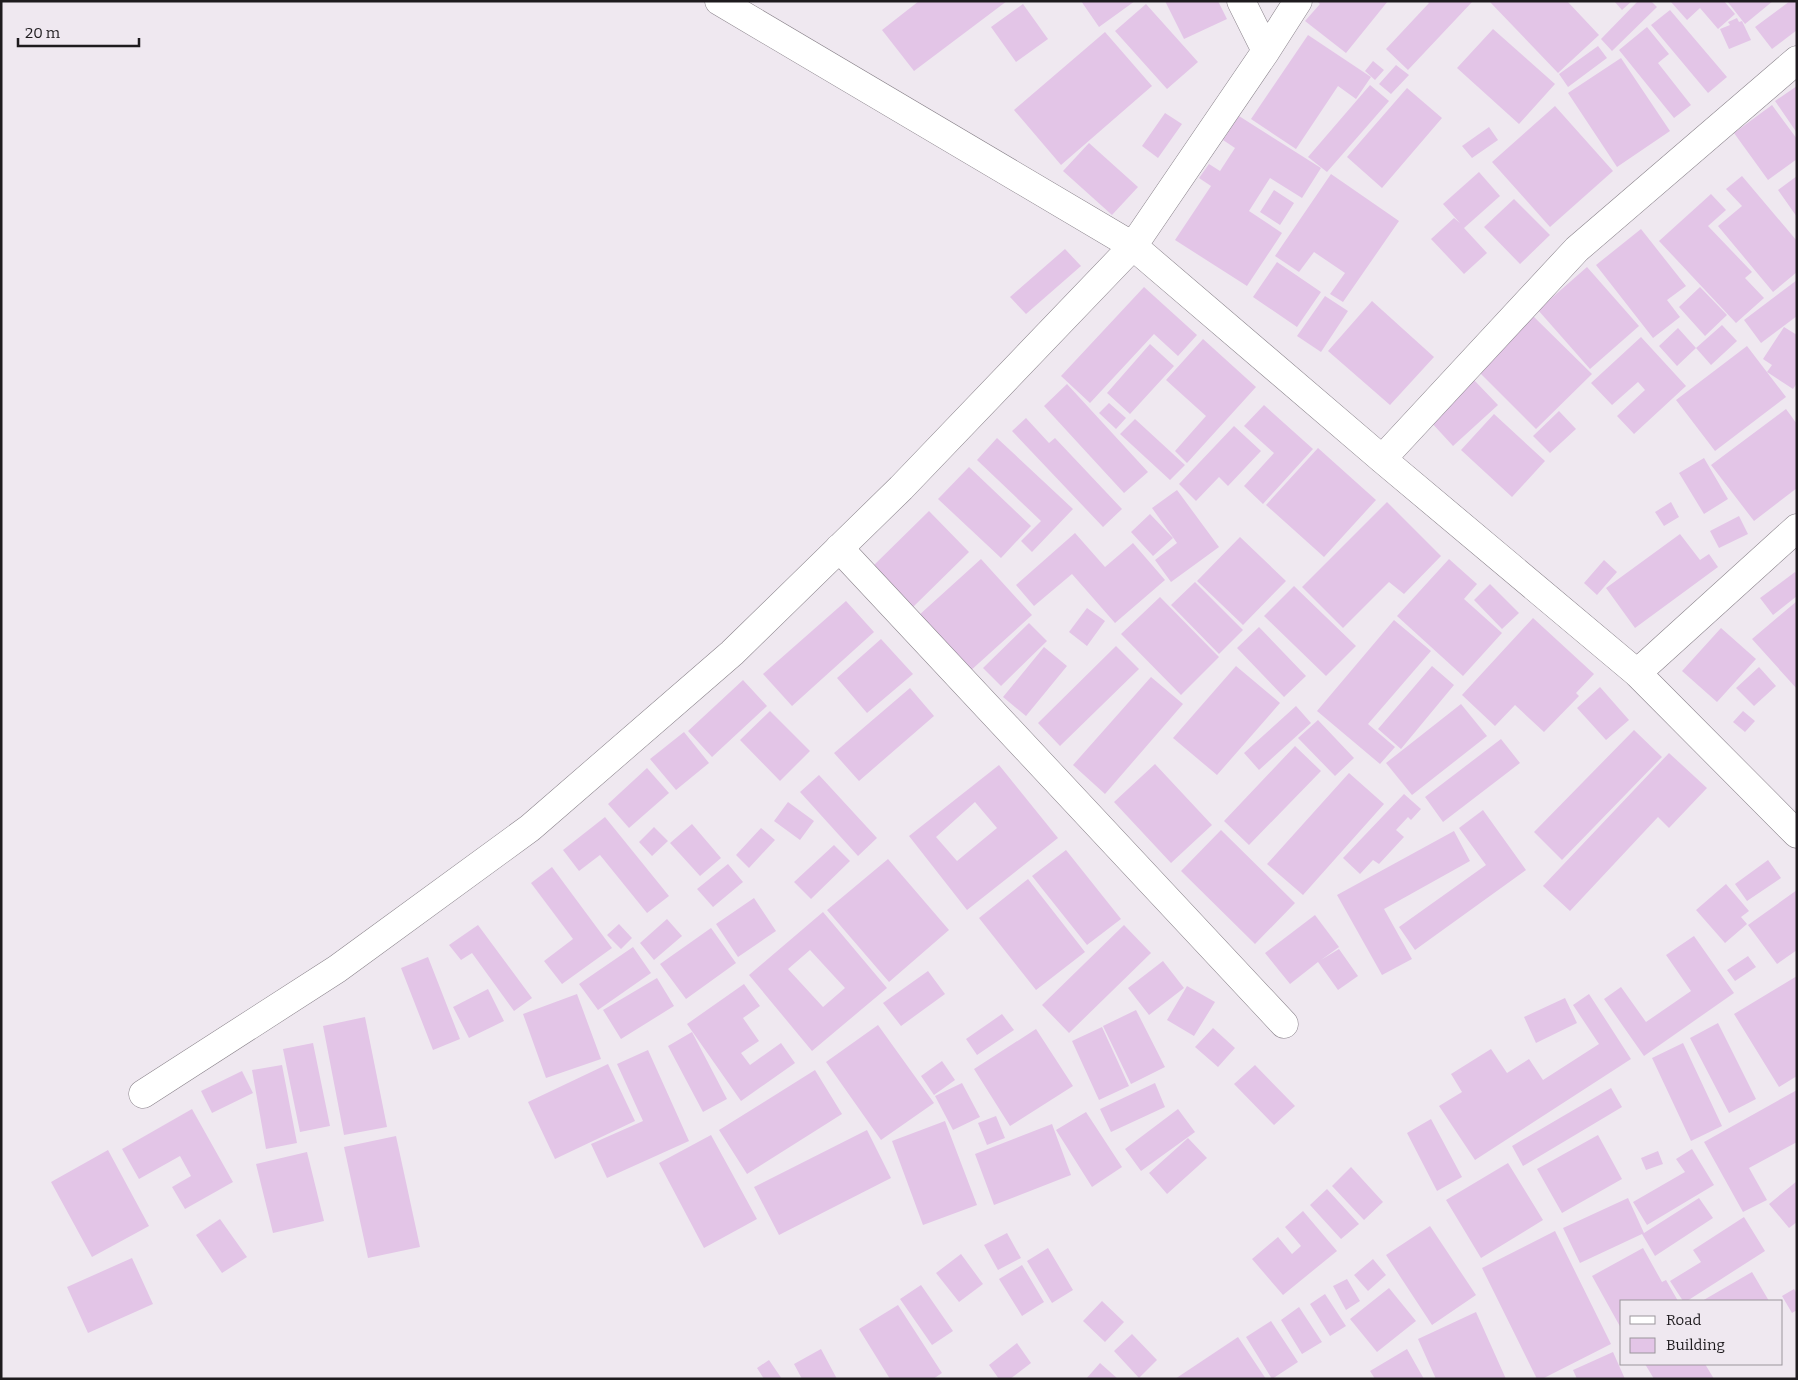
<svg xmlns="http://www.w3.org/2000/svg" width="1798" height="1380" viewBox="0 0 1798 1380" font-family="Bitter,serif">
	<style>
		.building { fill: #e3c5e7; fill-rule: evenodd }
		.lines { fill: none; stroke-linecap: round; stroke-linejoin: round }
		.minor-casing { stroke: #89828a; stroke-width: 29 }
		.minor { stroke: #fff; stroke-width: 28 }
	</style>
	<rect width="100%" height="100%" fill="#efe8f0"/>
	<path class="building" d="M919,1H1007L914,71L882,30Z
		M1081,1H1135L1099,27Z
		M1165,1H1218L1227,19L1184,39Z
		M1317,1H1388L1346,53L1305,21L1320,4Z
		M1426,1H1473L1408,70L1386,49L1429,3Z
		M1489,1H1567L1599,35L1558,73Z
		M1614,1H1632L1622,10Z
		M1638,1H1651L1657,7L1612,51L1601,39Z
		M1672,1H1724L1735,14L1718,29L1700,8L1687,20L1671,2Z
		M1727,1H1773L1745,24Z
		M1790,1H1797V30L1772,49L1755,27Z
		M1023,4L1048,39L1016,62L991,27Z
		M1146,4L1198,62L1167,89L1115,31Z
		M1670,10L1727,77L1708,93L1651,25Z
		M1737,18L1739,22L1742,21L1751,40L1729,49L1720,29L1730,25L1728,22Z
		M1647,27L1669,54L1658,63L1691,105L1674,118L1619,50Z
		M1493,29L1555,84L1519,124L1457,68Z
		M1105,32L1152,86L1061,165L1014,110Z
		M1308,35L1371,77L1356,99L1338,86L1296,149L1251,119Z
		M1598,46L1607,58L1568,87L1559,74Z
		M1621,58L1670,131L1617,167L1568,93Z
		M1373,61L1384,70L1375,80L1365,71Z
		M1396,65L1409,75L1391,94L1379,84Z
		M1370,85L1389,101L1327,172L1308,157Z
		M1797,86V133L1775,101Z
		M1407,88L1442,118L1382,188L1347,157Z
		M1772,105L1797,139V159L1768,180L1734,133Z
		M1555,106L1613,171L1550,227L1492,162Z
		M1165,113L1182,124L1158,158L1142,146Z
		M1239,116L1321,168L1302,198L1270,178L1249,211L1282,233L1247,286L1175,240L1211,186L1199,178L1209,164L1220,171L1235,148L1223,140Z
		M1489,127L1498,140L1472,158L1462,146Z
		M1089,143L1138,187L1112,215L1063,171Z
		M1479,172L1500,196L1464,228L1487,253L1464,274L1431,239L1454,218L1460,223L1443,204Z
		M1331,174L1399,221L1343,302L1330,294L1345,273L1314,252L1299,272L1275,256Z
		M1742,176L1797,241V272L1773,292L1718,226L1742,206L1726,189Z
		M1797,176V217L1778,190Z
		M1274,190L1294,203L1280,225L1260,212Z
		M1711,194L1726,210L1708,226L1752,272L1745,278L1764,298L1736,323L1659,241Z
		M1514,199L1550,235L1520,264L1484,227Z
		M1641,229L1686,286L1667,300L1680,317L1653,338L1596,265Z
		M1065,249L1081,266L1026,314L1010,297Z
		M1277,262L1321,292L1297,327L1253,297Z
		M1587,267L1639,326L1590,369L1538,310Z
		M1797,280V316L1761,343L1744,320Z
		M1144,287L1197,335L1178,356L1154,334L1090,403L1061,376Z
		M1700,287L1727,315L1705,336L1679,307Z
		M1325,296L1348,311L1321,352L1297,336Z
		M1372,301L1434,357L1390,405L1328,351Z
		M1532,315L1592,374L1536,429L1477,370Z
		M1722,325L1737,341L1711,365L1696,348Z
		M1784,327L1797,335V383L1793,389L1767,372L1772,365L1763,359Z
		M1678,328L1696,348L1677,366L1659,346Z
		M1641,337L1686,386L1634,434L1617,416L1645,390L1638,382L1612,405L1591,383Z
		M1203,339L1256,387L1187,463L1175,451L1206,416L1166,380Z
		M1150,344L1174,366L1130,414L1107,393Z
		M1747,346L1786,397L1715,451L1676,400Z
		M1474,380L1498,405L1453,446L1430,421Z
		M1067,384L1148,472L1124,493L1044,406Z
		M1109,403L1126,418L1116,429L1099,413Z
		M1264,405L1313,449L1263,504L1244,486L1274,453L1244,426Z
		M1786,409L1797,424V488L1754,521L1711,465Z
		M1559,411L1576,429L1550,453L1533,436Z
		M1494,414L1545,461L1512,497L1461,450Z
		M1026,418L1049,443L1055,438L1122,509L1103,527L1012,431Z
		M1135,419L1185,465L1170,480L1120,434Z
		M1234,426L1261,451L1228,486L1219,477L1196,501L1179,484Z
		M997,438L1073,509L1032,552L1021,541L1041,521L977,460Z
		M1318,448L1376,500L1324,557L1266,505Z
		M1704,458L1728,499L1704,514L1679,473Z
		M969,467L1031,526L1001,558L938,499Z
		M1177,490L1219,547L1171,582L1155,560L1177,543L1152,508Z
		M1387,502L1441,556L1404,594L1389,582L1343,628L1302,587Z
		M1671,502L1679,517L1664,526L1655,512Z
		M929,511L969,552L911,609L871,568Z
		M1150,514L1173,538L1153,556L1131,532Z
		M1739,516L1748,534L1719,548L1710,531Z
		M1075,533L1105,567L1133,543L1165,580L1115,623L1072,574L1034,606L1016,585Z
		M1680,534L1700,560L1709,554L1718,567L1635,628L1606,588Z
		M1240,537L1286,581L1243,625L1197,581Z
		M981,559L1032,615L969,672L918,616Z
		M1449,559L1477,584L1464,599L1502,633L1463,676L1397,616Z
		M1604,560L1617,572L1597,595L1584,583Z
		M1795,572L1797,574V596L1773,615L1760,598Z
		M1195,582L1243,630L1219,654L1171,605Z
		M1490,584L1519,613L1502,629L1474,600Z
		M1294,586L1356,646L1326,676L1264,616Z
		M1160,597L1219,657L1181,695L1121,634Z
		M846,601L874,632L792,706L763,674Z
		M1797,601L1796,637L1797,689L1752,639Z
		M1087,608L1105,621L1087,646L1069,632Z
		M1533,618L1594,674L1576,693L1579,696L1544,732L1515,705L1495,726L1462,695Z
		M1394,620L1431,651L1368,724L1395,747L1380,764L1317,711Z
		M1029,623L1047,641L1001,686L983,668Z
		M1259,627L1306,676L1284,697L1237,648Z
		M1721,628L1756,659L1717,702L1682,671Z
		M881,639L913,674L867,713L837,678Z
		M1116,646L1139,669L1060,746L1038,723Z
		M1044,647L1067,666L1026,716L1003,697Z
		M1236,666L1280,703L1217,775L1173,738Z
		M1432,666L1454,685L1401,749L1378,729Z
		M1759,667L1776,686L1754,706L1736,688Z
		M1151,677L1183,704L1105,794L1073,765Z
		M743,680L767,706L712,757L688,731Z
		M1600,687L1629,720L1606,740L1577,708Z
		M910,688L934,716L859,781L834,753Z
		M1461,704L1487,736L1412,795L1386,763Z
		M1296,706L1311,723L1259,770L1244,753Z
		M770,711L810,751L780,781L740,740Z
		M1743,711L1755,721L1745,732L1733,722Z
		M1318,720L1354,758L1335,776L1298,738Z
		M1634,730L1662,757L1562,860L1534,832Z
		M684,732L709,763L676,790L650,759Z
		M1501,739L1520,763L1443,822L1425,797Z
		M1295,746L1321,771L1249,845L1224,821Z
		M1669,753L1707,788L1669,828L1658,817L1570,911L1543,886Z
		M1155,764L1212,825L1171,863L1114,802Z
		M999,765L1058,838L967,910L909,836ZM975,802L997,828L957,861L936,837Z
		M647,768L669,793L629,828L608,804Z
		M1349,773L1384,804L1303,895L1267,864Z
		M819,775L877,838L858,856L800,792Z
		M1404,794L1421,809L1411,820L1408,817L1396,830L1404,837L1379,864L1373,860L1360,874L1343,858Z
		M788,802L814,821L800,840L774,821Z
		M1483,810L1526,870L1415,950L1399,927L1486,865L1459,828Z
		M605,817L669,896L647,913L600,855L579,871L563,850Z
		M692,824L721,858L700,876L670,843Z
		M654,827L668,841L652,856L639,842Z
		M761,828L775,840L749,868L736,855Z
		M1221,830L1295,903L1255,944L1181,871Z
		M1454,831L1470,861L1384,909L1412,959L1382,975L1337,895Z
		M834,845L850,861L811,899L794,882Z
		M1066,850L1121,919L1087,945L1032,876Z
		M888,859L949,930L889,982L827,910Z
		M1768,860L1781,878L1747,901L1735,884Z
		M728,864L743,882L713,907L697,889Z
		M552,867L612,948L562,984L544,961L573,939L531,883Z
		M1028,879L1085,952L1036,990L979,918Z
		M1726,884L1749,911L1741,917L1747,924L1725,943L1696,910Z
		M1797,890V950L1777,964L1748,925Z
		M754,898L776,931L738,957L716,924Z
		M823,912L887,988L812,1051L749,975ZM810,950L845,988L823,1007L788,969Z
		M1315,915L1339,947L1321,960L1339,949L1358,976L1338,990L1318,962L1290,984L1265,953Z
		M667,919L682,936L654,960L640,943Z
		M619,924L632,938L621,949L607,935Z
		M478,925L532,998L514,1011L472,953L461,960L449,945Z
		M1124,925L1151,953L1069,1033L1042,1005Z
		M711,928L736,963L686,999L660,964Z
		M1694,936L1734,993L1644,1056L1604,999L1621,987L1646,1022L1691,991L1666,955Z
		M633,947L651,973L598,1010L579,984Z
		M1748,956L1756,967L1735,981L1727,970Z
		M428,957L460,1039L433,1050L401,968Z
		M1163,961L1184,988L1149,1015L1128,988Z
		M928,971L945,994L901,1026L883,1003Z
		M1797,976V1076L1779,1087L1734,1014Z
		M657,978L674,1006L621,1039L603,1010Z
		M744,984L760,1006L743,1018L759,1041L741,1053L750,1065L781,1043L795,1063L741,1101L687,1024Z
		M1187,986L1215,1002L1194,1036L1167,1020Z
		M488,989L504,1021L469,1038L453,1007Z
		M577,994L601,1059L546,1078L523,1014Z
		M1589,994L1631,1059L1475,1160L1439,1106L1462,1092L1451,1074L1491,1049L1507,1073L1529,1059L1543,1080L1599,1044L1573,1005Z
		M1565,998L1577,1023L1536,1043L1524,1017Z
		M1136,1010L1165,1067L1131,1084L1103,1026Z
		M1002,1014L1014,1030L977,1055L966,1039Z
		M365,1017L387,1127L344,1135L323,1026Z
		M1718,1023L1756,1099L1729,1113L1690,1038Z
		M878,1025L934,1103L881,1140L826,1062Z
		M1102,1027L1129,1086L1099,1100L1072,1041Z
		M1213,1028L1235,1048L1218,1067L1195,1047Z
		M1036,1029L1073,1086L1010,1126L974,1069Z
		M692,1032L727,1099L703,1112L668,1046Z
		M313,1043L330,1126L300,1132L283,1049Z
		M1683,1043L1722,1126L1691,1141L1652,1058Z
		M648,1050L689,1141L607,1178L591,1144L643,1121L617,1064Z
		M942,1061L955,1080L934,1095L921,1076Z
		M608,1064L635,1121L555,1159L528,1102Z
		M282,1065L297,1143L266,1149L252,1070Z
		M1255,1065L1295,1106L1274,1125L1234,1084Z
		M815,1070L842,1114L747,1174L719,1130Z
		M242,1071L253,1093L212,1113L201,1091Z
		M962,1083L980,1117L953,1130L935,1096Z
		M1155,1083L1165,1107L1111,1132L1100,1109Z
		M1611,1088L1622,1107L1523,1166L1512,1146Z
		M1797,1090V1142L1749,1168L1767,1200L1743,1212L1704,1142Z
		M192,1109L233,1182L185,1209L172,1187L191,1176L180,1156L139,1179L122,1149Z
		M1178,1109L1195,1132L1141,1171L1125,1149Z
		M1086,1112L1122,1167L1092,1187L1056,1130Z
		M996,1116L1005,1138L987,1145L978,1123Z
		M1431,1119L1462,1177L1437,1191L1407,1133Z
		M945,1121L977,1205L923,1225L892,1141Z
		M1052,1124L1071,1175L994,1205L975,1154Z
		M867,1130L891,1178L779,1235L754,1187Z
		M711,1135L757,1219L704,1248L659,1163Z
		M1598,1135L1622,1179L1562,1213L1537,1169Z
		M396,1136L420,1247L368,1258L344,1147Z
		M1188,1138L1207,1158L1167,1194L1149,1173Z
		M1692,1149L1714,1185L1647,1225L1633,1202L1685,1172L1676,1159Z
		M108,1150L149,1226L92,1257L51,1182Z
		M1658,1151L1663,1164L1646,1170L1641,1158Z
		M307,1152L324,1221L273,1233L256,1164Z
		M1508,1163L1543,1220L1481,1258L1446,1200Z
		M1351,1167L1383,1202L1364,1220L1332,1186Z
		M1797,1181V1222L1789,1228L1769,1204Z
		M1327,1189L1359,1224L1341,1239L1310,1205Z
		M1628,1198L1644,1233L1699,1198L1713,1218L1655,1256L1642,1234L1580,1263L1563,1228Z
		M1303,1211L1337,1251L1283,1295L1252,1259L1278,1237L1292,1254L1301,1246L1285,1227Z
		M1744,1217L1765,1251L1687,1301H1683L1670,1281L1701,1262L1693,1250Z
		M220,1219L247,1257L222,1273L196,1235Z
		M1430,1226L1476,1295L1432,1325L1386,1255Z
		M1555,1231L1611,1344L1542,1379H1537L1482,1268Z
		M1007,1233L1021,1258L998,1270L984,1245Z
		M1048,1248L1073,1290L1052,1303L1027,1261Z
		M1643,1248L1662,1282L1666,1280L1678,1301H1622V1330L1592,1276Z
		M961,1254L983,1284L959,1302L936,1273Z
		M132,1258L153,1304L88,1333L67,1287Z
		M1373,1259L1386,1275L1368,1291L1354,1275Z
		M1022,1265L1044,1302L1022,1316L999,1279Z
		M1752,1272L1769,1301H1702Z
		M1347,1279L1360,1301L1346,1310L1333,1286Z
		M921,1285L953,1331L932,1345L900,1299Z
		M1389,1288L1416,1321L1377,1352L1350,1319Z
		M1794,1289L1797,1294V1310L1792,1313L1782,1296Z
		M1325,1294L1346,1326L1330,1336L1310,1304Z
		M1102,1301L1124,1322L1105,1342L1083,1321Z
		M898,1305L942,1373L933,1379H890L859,1329Z
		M1299,1307L1322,1342L1302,1354L1281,1320Z
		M1476,1312L1506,1379H1436L1418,1339Z
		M1271,1321L1298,1362L1272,1379L1246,1337Z
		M1132,1334L1157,1360L1139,1378L1114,1351Z
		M1238,1337L1266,1379H1175Z
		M1017,1343L1031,1363L1010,1379H999L989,1365Z
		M821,1349L837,1379H802L794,1364Z
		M1407,1349L1424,1379H1375L1370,1371Z
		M1613,1352L1625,1379H1577L1573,1370Z
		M769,1360L782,1379H764L757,1368Z
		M1100,1363L1118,1379H1086Z
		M1645,1364H1705L1714,1379H1654Z"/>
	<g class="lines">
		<defs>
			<path id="minor" d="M719,1L1133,246L1382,459L1637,673L1797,834
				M1241,1L1266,51
				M1382,459L1577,249L1797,60
				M839,548L1284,1024
				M1637,673L1797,528
				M143,1094L337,969L530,828L732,653L901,488L1133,246L1266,51L1298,1"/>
		</defs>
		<use href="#minor" class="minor-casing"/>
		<use href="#minor" class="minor"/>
	</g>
	<rect width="1798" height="1380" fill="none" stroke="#1e1b1e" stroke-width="5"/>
	<rect x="1620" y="1300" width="162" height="65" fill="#efe8f0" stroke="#9b969c"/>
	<rect x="1630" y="1316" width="25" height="8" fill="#ffffff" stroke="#9b969c"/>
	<text x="1666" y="1325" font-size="15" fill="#1e1b1e">Road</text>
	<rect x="1630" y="1338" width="25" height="15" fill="#e3c5e7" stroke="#9b969c"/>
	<text x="1666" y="1350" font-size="15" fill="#1e1b1e">Building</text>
	<path d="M18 38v8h121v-8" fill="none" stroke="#1e1b1e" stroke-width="2.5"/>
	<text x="25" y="38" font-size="15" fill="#1e1b1e" stroke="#efe8f0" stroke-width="4" paint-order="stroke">20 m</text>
</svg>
